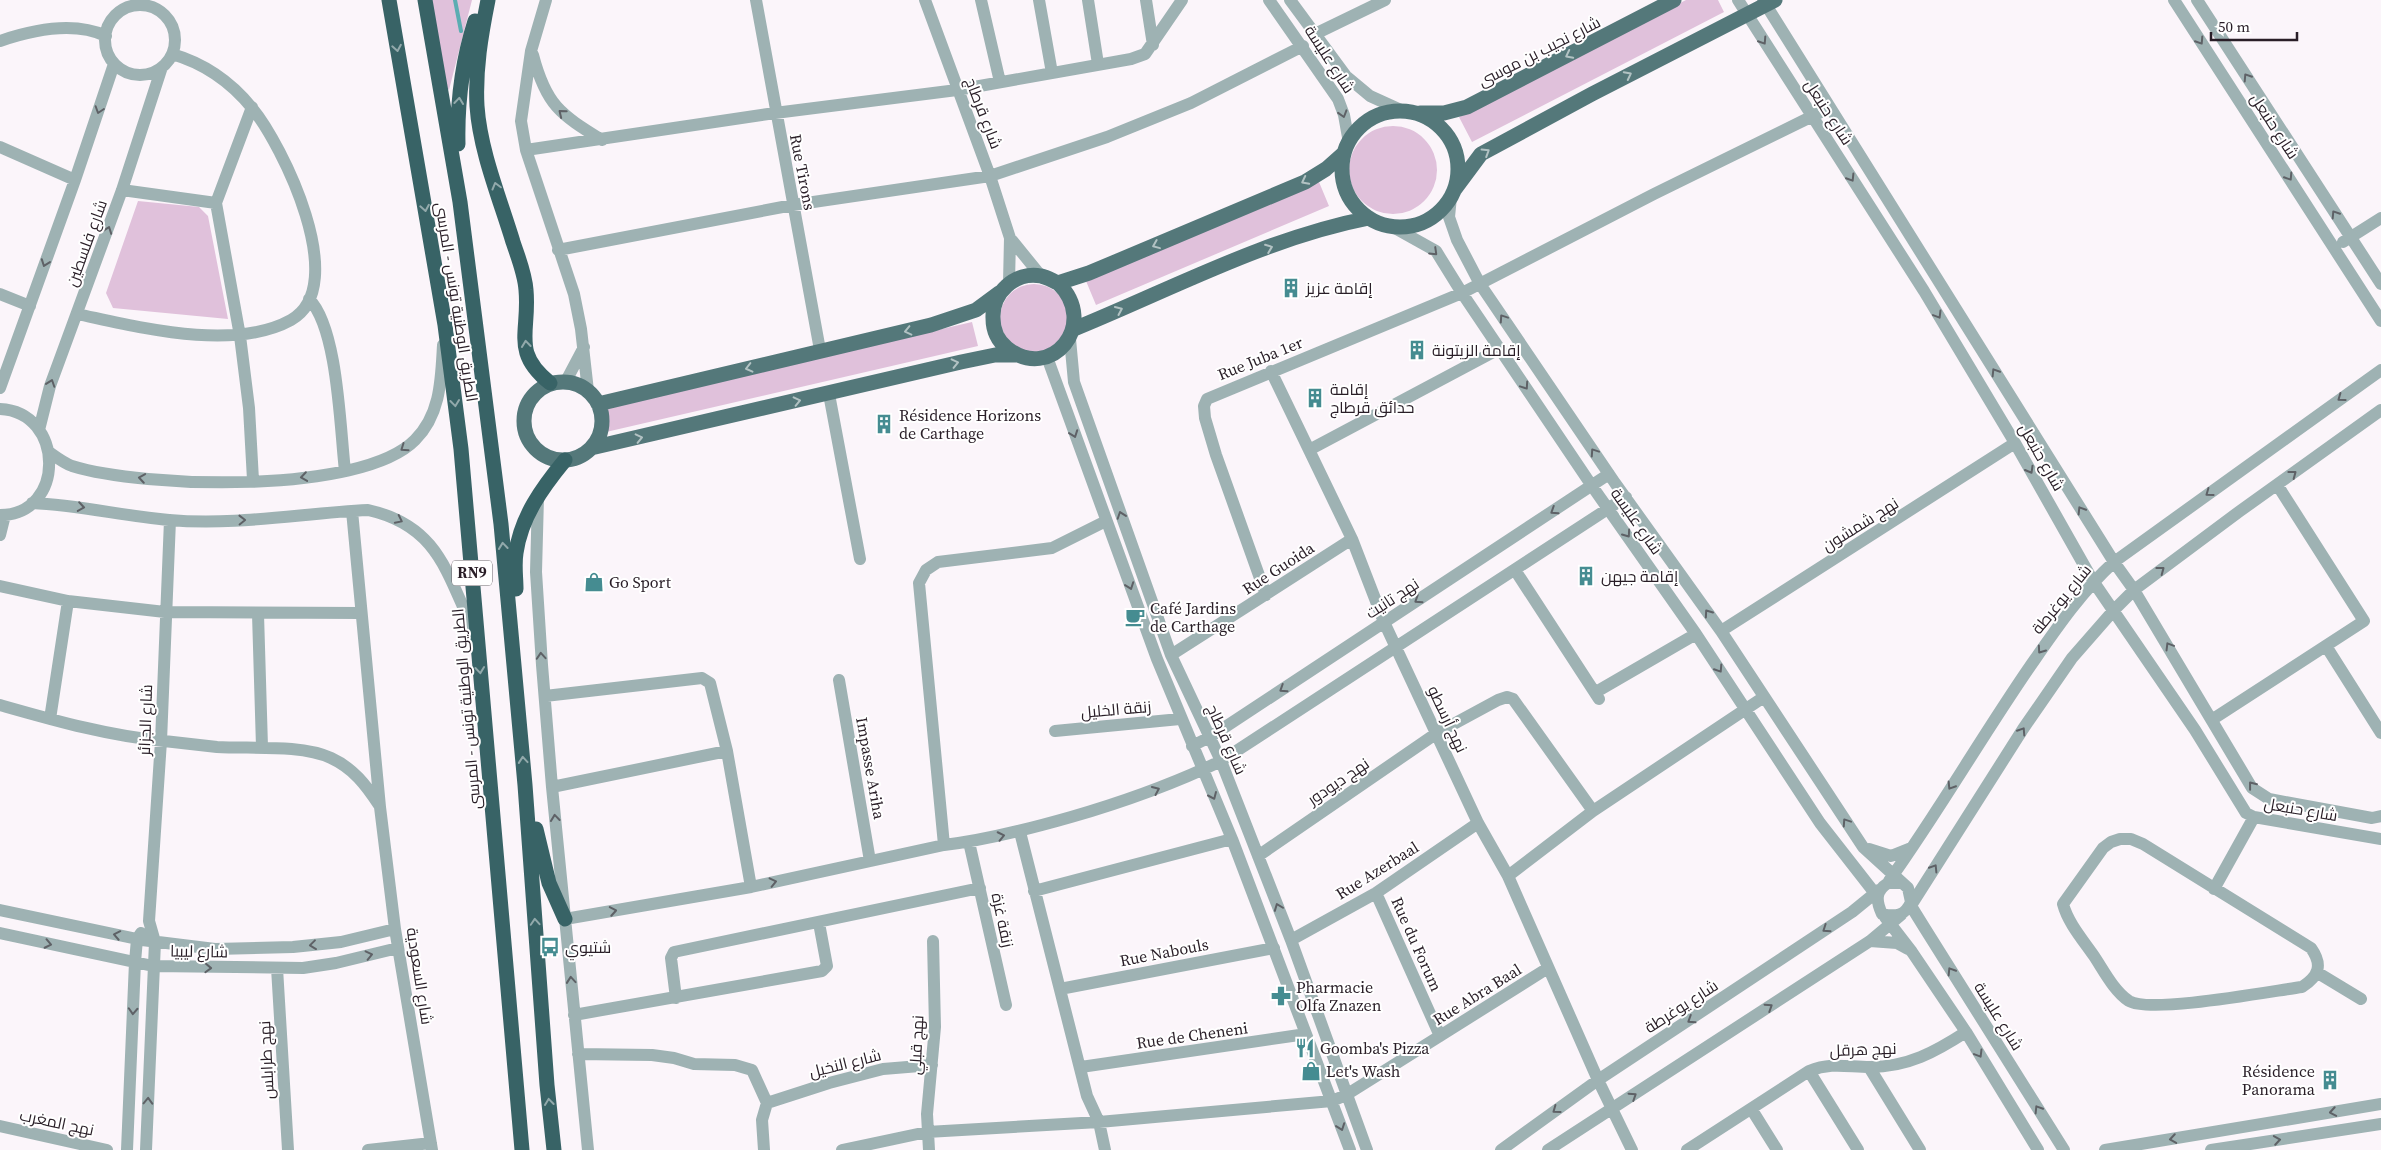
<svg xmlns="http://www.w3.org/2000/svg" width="2381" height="1150" viewBox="0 0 2381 1150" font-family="'Source Serif 4',Cairo,serif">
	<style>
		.green { fill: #e0c1db }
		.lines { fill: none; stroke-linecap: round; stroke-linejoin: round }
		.stream { stroke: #5badb2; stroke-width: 4 }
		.minor { stroke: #9eb2b3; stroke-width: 12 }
		.major { stroke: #54787a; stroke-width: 15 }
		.highway { stroke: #386366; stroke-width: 15 }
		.oneway { stroke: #5e6166 }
		.oneway2 { stroke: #92a9ab }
		.oneway3 { stroke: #b2c2c3 }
		.labels { text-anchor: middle; stroke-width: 4; stroke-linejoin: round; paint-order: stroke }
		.shield { fill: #fff; stroke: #696268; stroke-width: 1 }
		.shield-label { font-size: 15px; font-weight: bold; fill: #291e27 }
		.street-label { font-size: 16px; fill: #291e27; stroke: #fff }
		.poi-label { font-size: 16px; fill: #291e27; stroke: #fff; text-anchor: start }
	</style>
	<rect width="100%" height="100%" fill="#fbf5fa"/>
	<path class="green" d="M430,0H472L449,90L447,88Z
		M1686,0H1718L1724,12L1472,142L1459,117Z
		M1349 170a44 44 0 1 1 88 0a44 44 0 1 1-88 0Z
		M1319,182L1329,206L1096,305L1086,281Z
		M138,201L199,207L208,216L228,319L113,308L106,293Z
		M1000 318a34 34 0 1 1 68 0a34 34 0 1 1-68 0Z
		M972,322L978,346L606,432L600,408Z"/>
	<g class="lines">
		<path class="stream" d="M455,0L461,31"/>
		<path class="minor" d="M546,0L531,51L521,121L526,150L574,294L581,329L588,391
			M756,0L820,350
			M925,0L990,176L1010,238L1009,283
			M981,0L1000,82
			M1039,0L1052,73
			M1088,0L1098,64
			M1146,0L1153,45
			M1269,0L1338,99L1344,115L1349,143
			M1290,0L1346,76L1370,96L1403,111
			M1738,0L1924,291L2015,443L2093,581L2195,730L2246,813L2254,817L2381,839
			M1763,0L2114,562L2134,590L2252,788L2269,799L2372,818L2381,816
			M2174,0L2381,321
			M2197,0L2381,284
			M105 40a35 35 0 1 1 70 0a35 35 0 1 1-70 0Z
			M1313,35L1385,0
			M0,41C32,30 74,21 106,36
			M533,55C546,105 560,114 602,140
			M252,107L216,203L240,336L249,408L253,480
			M0,147L75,180
			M526,150L775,113L957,90L1131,59L1145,54L1182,0
			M122,190L216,203
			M1451,197L1449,217L1457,240L1480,284L1615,483L1721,631L1863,847L1908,888L1911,902C1905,916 1896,917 1882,914C1876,901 1875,891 1888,883H1902
			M1393,227L1436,251L1462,293L1592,486L1696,634L1820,823L1877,896
			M1010,238L1041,276
			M2343,242L2381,218
			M558,250L793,205L990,176L1107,137L1191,103L1303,46
			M0,294L30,306
			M309,299C338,328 340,429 345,471
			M77,314C139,327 233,352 291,320C352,286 282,144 252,108C231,82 203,63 172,54
			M1070,339L1074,382L1171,655L1221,761L1291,940L1367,1150
			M1047,357L1157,659L1232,839L1350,1150
			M1271,371L1352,539L1384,622L1478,823L1508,876L1598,1080L1632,1150
			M566,381L584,347
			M0,388L75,180L114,64
			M829,394L860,559
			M0,409C65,412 66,515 0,515
			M39,430L50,386L122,190L162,67
			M1309,450L1499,349
			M49,452C56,457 64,463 72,466C143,488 361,495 415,440C441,414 441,379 443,345
			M538,497L536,572L542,665L552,787L588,1150
			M32,503C79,505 123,516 169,520C236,526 302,513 368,510C440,526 447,576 475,633
			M352,511L380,807L395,929L432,1150
			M0,535L5,515
			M1515,570L1599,699
			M0,586L68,601L165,612L361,613
			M1266,595L1216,455L1205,418L1204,406L1207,399L1462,293L1654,194L1829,108
			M258,614L262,747
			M1721,631L2015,443
			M2326,646L2381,733
			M1171,655L1352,539
			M839,680L870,861
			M1596,692L1696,634
			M545,696L702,678L710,683L727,751L751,887
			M0,705C53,720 108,736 164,741C182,743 199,745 217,747C250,749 301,744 331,758C353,768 366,785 379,805
			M50,719L68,601
			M2213,719L2364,621L2278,486
			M1055,731L1180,719
			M1192,746L1210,737L1609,474
			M552,787L727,751
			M1020,832L1087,1096L1099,1122L1105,1150
			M2120,839H2131L2143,844L2311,948C2323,965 2319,976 2302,987C2272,991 2150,1014 2129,1001C2114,991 2104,971 2094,956C2083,940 2068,923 2063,904L2103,848L2111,842Z
			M969,842L1006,1005
			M944,845L919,583L926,570L938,562L1052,548L1106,521
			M1869,849L1891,856L1911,848
			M1258,856L1437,733L1498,700L1507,697L1513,699L1593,811
			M1508,876L1593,811L1764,697
			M1889,881C1939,811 1982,736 2031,665C2056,629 2081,592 2114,562L2381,370
			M2214,889L2254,817
			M1034,891L1232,839
			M1376,893L1440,1036
			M1911,899V906L1924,927L2064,1150
			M1910,907L2023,729L2072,658L2114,610L2134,590L2240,511L2381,410
			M0,910L142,940L215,949L293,947L341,942L395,929
			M1885,917L1912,952L1966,1032L2038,1150
			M565,919L751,887L944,845C987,840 1029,829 1071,817C1123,802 1171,785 1221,761L1626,497
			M0,933L153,966L303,968L336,963L398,948
			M1291,940L1376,893L1478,823
			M1870,941L1897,943L1908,949
			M277,968L288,1150
			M2318,973L2361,999
			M1060,989L1274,948
			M676,998L671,958L674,952L980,888
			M574,1015L822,971L827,966L819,923
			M578,1054L652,1055L674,1058L694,1064L735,1065L752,1070L767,1103L762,1120L764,1150
			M1081,1067L1306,1034
			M1869,1067L1920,1150
			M1809,1071L1858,1150
			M767,1103L829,1083L883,1069L932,1065
			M1752,1110L1777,1150
			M0,1126L107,1150
			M127,1150L135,962L137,939L141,933
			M146,1150L155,942L149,921L161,741L170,520
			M368,1150L431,1143
			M842,1150L927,1132L1099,1122L1332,1101L1346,1095L1548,968
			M929,1150L927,1114L935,1027L933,941
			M1501,1150L1598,1080L1852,912L1879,890
			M1548,1150L1870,941L1901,915
			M1687,1150L1809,1071C1832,1062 1847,1067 1870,1067C1908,1067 1935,1052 1966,1032
			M2105,1150L2381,1104
			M2211,1150L2381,1124"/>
		<path class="major" d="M1342 169a58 58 0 1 1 116 0a58 58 0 1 1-116 0Z
			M1420,113H1444L1467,107L1674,0
			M1455,189L1481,154L1592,94L1775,0
			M1058,283C1100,324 1051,383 1007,348C998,341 993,330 993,318C992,293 1015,271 1041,276C1047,277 1053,281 1058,283L1089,273L1305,182L1326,169L1344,153
			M1074,329C1170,290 1266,238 1369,218
			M524 421a39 39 0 1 1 78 0a39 39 0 1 1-78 0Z
			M598,404L931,325L976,310L999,293
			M591,448L961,362L995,355H1015"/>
		<path class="highway" d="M389,0L445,325L461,449L522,1150
			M425,0L460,202L501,524L525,785L547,1085L554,1150
			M488,0C481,35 475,70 477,106C480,151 500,199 513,242C518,257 525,274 526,290C530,332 511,352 550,383
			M458,144C457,101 462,62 475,21
			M516,589C516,578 514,565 516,553C521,517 542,488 565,460
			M536,829L549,883L565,919"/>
	</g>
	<defs><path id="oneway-chevron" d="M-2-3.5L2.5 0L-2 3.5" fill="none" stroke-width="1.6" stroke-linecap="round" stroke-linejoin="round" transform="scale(1.25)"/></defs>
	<g class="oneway">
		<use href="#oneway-chevron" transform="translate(1763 41) rotate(57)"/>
		<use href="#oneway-chevron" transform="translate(2200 41) rotate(57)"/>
		<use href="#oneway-chevron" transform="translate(2247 77) rotate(-123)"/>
		<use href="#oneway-chevron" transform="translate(99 110) rotate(108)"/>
		<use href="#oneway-chevron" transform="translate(562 113) rotate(-141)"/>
		<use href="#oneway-chevron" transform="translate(1343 114) rotate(73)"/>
		<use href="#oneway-chevron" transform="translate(2289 177) rotate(57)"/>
		<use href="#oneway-chevron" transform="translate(1851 178) rotate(58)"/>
		<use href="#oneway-chevron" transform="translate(2335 214) rotate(-123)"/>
		<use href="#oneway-chevron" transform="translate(108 230) rotate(-70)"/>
		<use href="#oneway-chevron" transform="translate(1434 252) rotate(44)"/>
		<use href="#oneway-chevron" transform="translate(45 263) rotate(110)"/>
		<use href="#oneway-chevron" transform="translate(1938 315) rotate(59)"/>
		<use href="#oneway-chevron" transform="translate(1503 318) rotate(-124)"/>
		<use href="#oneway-chevron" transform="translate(1995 372) rotate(-122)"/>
		<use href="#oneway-chevron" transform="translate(51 383) rotate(-71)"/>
		<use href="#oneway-chevron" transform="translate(1525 386) rotate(56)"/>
		<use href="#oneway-chevron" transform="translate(2341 398) rotate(144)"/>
		<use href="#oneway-chevron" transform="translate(1074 434) rotate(70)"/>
		<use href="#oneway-chevron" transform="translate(404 448) rotate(145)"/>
		<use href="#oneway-chevron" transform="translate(1594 452) rotate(-124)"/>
		<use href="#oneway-chevron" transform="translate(2030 470) rotate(60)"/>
		<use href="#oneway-chevron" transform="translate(2293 474) rotate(-37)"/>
		<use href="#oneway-chevron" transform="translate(304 477) rotate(172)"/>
		<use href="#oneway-chevron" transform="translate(142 478) rotate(-171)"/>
		<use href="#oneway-chevron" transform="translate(2209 493) rotate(144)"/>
		<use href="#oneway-chevron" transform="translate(81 507) rotate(9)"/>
		<use href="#oneway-chevron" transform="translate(2081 510) rotate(-122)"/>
		<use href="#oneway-chevron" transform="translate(1554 511) rotate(147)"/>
		<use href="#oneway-chevron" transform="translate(1121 515) rotate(-109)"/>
		<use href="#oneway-chevron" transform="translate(242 520) rotate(-1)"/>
		<use href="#oneway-chevron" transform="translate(399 520) rotate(26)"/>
		<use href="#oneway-chevron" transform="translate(1627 534) rotate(55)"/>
		<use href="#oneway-chevron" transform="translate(2161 570) rotate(-37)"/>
		<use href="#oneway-chevron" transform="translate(1130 586) rotate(70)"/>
		<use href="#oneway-chevron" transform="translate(1418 600) rotate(147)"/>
		<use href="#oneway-chevron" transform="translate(1708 613) rotate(-125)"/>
		<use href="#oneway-chevron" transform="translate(2169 646) rotate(-121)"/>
		<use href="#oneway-chevron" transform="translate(2041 650) rotate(125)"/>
		<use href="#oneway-chevron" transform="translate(541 656) rotate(-94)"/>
		<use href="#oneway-chevron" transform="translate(1719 669) rotate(57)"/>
		<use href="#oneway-chevron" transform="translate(1283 689) rotate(147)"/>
		<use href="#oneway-chevron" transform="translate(2022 731) rotate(-57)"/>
		<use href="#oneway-chevron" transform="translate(2252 785) rotate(-128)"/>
		<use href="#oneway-chevron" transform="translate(1951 786) rotate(122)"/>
		<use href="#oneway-chevron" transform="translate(1156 790) rotate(-24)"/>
		<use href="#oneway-chevron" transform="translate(1213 796) rotate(66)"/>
		<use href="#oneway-chevron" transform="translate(555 818) rotate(-96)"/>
		<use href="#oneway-chevron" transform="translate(1846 822) rotate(-124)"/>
		<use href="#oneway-chevron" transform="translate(1001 836) rotate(-12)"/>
		<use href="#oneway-chevron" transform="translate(1934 868) rotate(-58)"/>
		<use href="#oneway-chevron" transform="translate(773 882) rotate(-13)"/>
		<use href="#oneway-chevron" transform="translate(1278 907) rotate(-111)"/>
		<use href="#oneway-chevron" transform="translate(613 911) rotate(-10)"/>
		<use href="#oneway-chevron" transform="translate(1826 929) rotate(146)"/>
		<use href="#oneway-chevron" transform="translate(117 935) rotate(-169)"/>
		<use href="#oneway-chevron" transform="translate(48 944) rotate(12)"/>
		<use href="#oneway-chevron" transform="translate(313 945) rotate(173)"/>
		<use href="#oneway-chevron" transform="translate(369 955) rotate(-13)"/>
		<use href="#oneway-chevron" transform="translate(208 968) rotate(2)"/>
		<use href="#oneway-chevron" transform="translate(1951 971) rotate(-122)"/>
		<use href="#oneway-chevron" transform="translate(571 980) rotate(-95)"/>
		<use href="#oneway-chevron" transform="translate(1769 1007) rotate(-33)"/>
		<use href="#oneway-chevron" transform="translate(133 1011) rotate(93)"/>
		<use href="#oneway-chevron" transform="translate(1691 1020) rotate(147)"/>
		<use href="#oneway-chevron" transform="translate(1979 1054) rotate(59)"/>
		<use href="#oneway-chevron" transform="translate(1633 1096) rotate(-33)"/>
		<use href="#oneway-chevron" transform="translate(148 1101) rotate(-88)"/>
		<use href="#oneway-chevron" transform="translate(2038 1109) rotate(-122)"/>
		<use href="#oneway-chevron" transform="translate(1556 1110) rotate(144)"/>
		<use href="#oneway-chevron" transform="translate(2333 1112) rotate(170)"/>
		<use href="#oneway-chevron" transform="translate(1341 1127) rotate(70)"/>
		<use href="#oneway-chevron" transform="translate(2173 1139) rotate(171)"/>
		<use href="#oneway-chevron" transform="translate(2277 1140) rotate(-9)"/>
	</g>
	<g class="oneway2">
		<use href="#oneway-chevron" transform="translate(397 48) rotate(80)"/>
		<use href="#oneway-chevron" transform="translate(459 101) rotate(-84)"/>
		<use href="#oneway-chevron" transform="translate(496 186) rotate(-105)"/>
		<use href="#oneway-chevron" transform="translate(425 208) rotate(80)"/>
		<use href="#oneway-chevron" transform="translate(526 344) rotate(-96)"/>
		<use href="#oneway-chevron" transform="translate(455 403) rotate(83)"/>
		<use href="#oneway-chevron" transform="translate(503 546) rotate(-96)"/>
		<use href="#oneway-chevron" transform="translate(480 670) rotate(84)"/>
		<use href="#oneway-chevron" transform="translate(523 760) rotate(-95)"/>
		<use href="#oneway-chevron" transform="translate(535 922) rotate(-94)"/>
		<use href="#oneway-chevron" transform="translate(549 1102) rotate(-97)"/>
	</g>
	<g class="oneway3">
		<use href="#oneway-chevron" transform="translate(1569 55) rotate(153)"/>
		<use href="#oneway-chevron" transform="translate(1628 75) rotate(-27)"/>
		<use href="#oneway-chevron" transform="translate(1486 152) rotate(-32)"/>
		<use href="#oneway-chevron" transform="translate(1305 181) rotate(153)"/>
		<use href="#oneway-chevron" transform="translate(1156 245) rotate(158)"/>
		<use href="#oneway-chevron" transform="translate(1269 248) rotate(-21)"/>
		<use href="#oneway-chevron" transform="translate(1119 310) rotate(-24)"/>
		<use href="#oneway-chevron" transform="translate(908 331) rotate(167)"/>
		<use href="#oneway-chevron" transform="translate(955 363) rotate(-13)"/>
		<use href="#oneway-chevron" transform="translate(749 368) rotate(166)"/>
		<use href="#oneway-chevron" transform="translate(797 401) rotate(-13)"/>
		<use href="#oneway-chevron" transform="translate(639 438) rotate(-13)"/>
	</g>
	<defs>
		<symbol id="building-bare" viewBox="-9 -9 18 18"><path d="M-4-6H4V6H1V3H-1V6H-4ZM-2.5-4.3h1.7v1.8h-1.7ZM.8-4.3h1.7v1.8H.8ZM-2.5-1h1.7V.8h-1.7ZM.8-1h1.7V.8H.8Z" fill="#458c91" stroke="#fff" stroke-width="2.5" paint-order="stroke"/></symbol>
		<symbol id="shop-bare" viewBox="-9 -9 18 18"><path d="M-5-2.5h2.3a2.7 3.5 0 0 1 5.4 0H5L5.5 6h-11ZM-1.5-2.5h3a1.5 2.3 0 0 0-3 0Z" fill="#458c91" stroke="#fff" stroke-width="2.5" paint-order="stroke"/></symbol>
		<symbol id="cafe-bare" viewBox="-9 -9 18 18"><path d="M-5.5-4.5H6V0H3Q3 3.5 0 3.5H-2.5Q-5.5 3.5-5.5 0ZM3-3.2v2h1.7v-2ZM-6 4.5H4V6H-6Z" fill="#458c91" stroke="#fff" stroke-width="2.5" paint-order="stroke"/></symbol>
		<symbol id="bus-bare" viewBox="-9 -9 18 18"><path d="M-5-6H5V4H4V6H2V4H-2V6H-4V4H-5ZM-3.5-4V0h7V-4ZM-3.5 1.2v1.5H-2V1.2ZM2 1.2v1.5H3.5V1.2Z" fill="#458c91" stroke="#fff" stroke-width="2.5" paint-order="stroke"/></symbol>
		<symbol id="pharmacy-bare" viewBox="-9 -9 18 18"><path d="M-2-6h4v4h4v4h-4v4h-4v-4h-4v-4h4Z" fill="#458c91" stroke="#fff" stroke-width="2.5" paint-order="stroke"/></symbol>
		<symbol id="restaurant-bare" viewBox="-9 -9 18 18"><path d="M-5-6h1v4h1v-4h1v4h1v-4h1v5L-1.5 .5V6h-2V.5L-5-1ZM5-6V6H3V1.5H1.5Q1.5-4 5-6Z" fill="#458c91" stroke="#fff" stroke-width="2.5" paint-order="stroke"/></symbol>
	</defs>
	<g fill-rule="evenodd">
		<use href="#building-bare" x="1277" y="274" width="28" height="28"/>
		<use href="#building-bare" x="1403" y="336" width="28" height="28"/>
		<use href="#building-bare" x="1301" y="384" width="28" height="28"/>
		<use href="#building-bare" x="870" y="410" width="28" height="28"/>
		<use href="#building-bare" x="1572" y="562" width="28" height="28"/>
		<use href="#shop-bare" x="580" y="568" width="28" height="28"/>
		<use href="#cafe-bare" x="1121" y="603" width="28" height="28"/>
		<use href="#bus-bare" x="536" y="933" width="28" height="28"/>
		<use href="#pharmacy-bare" x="1267" y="982" width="28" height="28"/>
		<use href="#restaurant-bare" x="1291" y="1034" width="28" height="28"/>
		<use href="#shop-bare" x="1297" y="1057" width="28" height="28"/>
		<use href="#building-bare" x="2316" y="1066" width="28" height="28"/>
	</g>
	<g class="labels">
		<rect class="shield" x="452" y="560.5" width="40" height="25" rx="4"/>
		<g class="shield-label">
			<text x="472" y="578">RN9</text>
		</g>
		<g class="street-label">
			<text transform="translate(1539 51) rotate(-27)" y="6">شارع نجيب بن موسى</text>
			<text transform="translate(1330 59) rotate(57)" y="6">شارع عليسة</text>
			<text transform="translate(1829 112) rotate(57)" y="6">شارع حنبعل</text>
			<text transform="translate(984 113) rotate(69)" y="6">شارع قرطاج</text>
			<text transform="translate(2275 126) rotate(57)" y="6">شارع حنبعل</text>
			<text transform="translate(803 172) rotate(79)" y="6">Rue Tirons</text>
			<text transform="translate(86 243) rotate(-70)" y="6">شارع فلسطين</text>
			<text transform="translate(457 302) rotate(81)" y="6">الطريق الوطنية تونس - المرسى</text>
			<text transform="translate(1260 358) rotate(-22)" y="6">Rue Juba 1er</text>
			<text transform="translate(2042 457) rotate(60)" y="6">شارع حنبعل</text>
			<text transform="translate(1637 521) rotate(55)" y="6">شارع عليسة</text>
			<text transform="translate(1860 524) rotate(-32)" y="6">نهج شمشون</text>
			<text transform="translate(1278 568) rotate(-33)" y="6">Rue Guoida</text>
			<text transform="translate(1392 598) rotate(-33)" y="6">نهج تانيت</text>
			<text transform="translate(2061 599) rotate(-51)" y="6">شارع يوغرطة</text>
			<text transform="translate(466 709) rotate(-95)" y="6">الطريق الوطنية تونس - المرسى</text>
			<text transform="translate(1116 709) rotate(-5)" y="6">زنقة الخليل</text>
			<text transform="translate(1448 719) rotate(65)" y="6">نهج أرسطو</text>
			<text transform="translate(145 720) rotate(-88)" y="6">شارع الجزائر</text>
			<text transform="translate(1227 739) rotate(66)" y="6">شارع قرطاج</text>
			<text transform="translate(871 768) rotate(80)" y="6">Impasse Ariha</text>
			<text transform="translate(1338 781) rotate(-34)" y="6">نهج ديودور</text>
			<text transform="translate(2301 809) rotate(10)" y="6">شارع حنبعل</text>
			<text transform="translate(1377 870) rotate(-32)" y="6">Rue Azerbaal</text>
			<text transform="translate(1003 920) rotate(78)" y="6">زنقة غزة</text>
			<text transform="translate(1417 944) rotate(66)" y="6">Rue du Forum</text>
			<text transform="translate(199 951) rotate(1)" y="6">شارع ليبيا</text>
			<text transform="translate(1164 952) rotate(-11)" y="6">Rue Nabouls</text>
			<text transform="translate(420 976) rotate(81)" y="6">شارع السعودية</text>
			<text transform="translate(1477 994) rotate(-32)" y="6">Rue Abra Baal</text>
			<text transform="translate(1681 1006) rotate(-33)" y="6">شارع يوغرطة</text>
			<text transform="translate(1999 1016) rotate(58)" y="6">شارع عليسة</text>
			<text transform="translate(1192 1035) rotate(-8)" y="6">Rue de Cheneni</text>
			<text transform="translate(916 1045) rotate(-87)" y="6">نهج قبلي</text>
			<text transform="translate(1863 1049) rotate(-2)" y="6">نهج هرقل</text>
			<text transform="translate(266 1060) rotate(-93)" y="6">نهج طرابلس</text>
			<text transform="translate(845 1063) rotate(-14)" y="6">شارع النخيل</text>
			<text transform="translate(57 1122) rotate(12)" y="6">نهج المغرب</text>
		</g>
		<g class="poi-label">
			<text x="1306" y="294">إقامة عزيز</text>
			<text x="1432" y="356">إقامة الزيتونة</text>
			<text x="1330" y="395">إقامة<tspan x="1330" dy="18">حدائق قرطاج</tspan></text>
			<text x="899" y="421">Résidence Horizons<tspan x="899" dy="18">de Carthage</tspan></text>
			<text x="1601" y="582">إقامة جيهن</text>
			<text x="609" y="588">Go Sport</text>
			<text x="1150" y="614">Café Jardins<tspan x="1150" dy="18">de Carthage</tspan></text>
			<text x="565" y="953">شتيوي</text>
			<text x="1296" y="993">Pharmacie<tspan x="1296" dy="18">Olfa Znazen</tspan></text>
			<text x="1320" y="1054">Goomba's Pizza</text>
			<text x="1326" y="1077">Let's Wash</text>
			<text x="2315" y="1077" text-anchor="end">Résidence<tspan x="2315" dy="18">Panorama</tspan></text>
		</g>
	</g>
	<path d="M2211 32v8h86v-8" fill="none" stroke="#291e27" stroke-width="2.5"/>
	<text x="2218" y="32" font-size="15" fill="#291e27" stroke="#ffffff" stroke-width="4" paint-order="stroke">50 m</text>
</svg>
